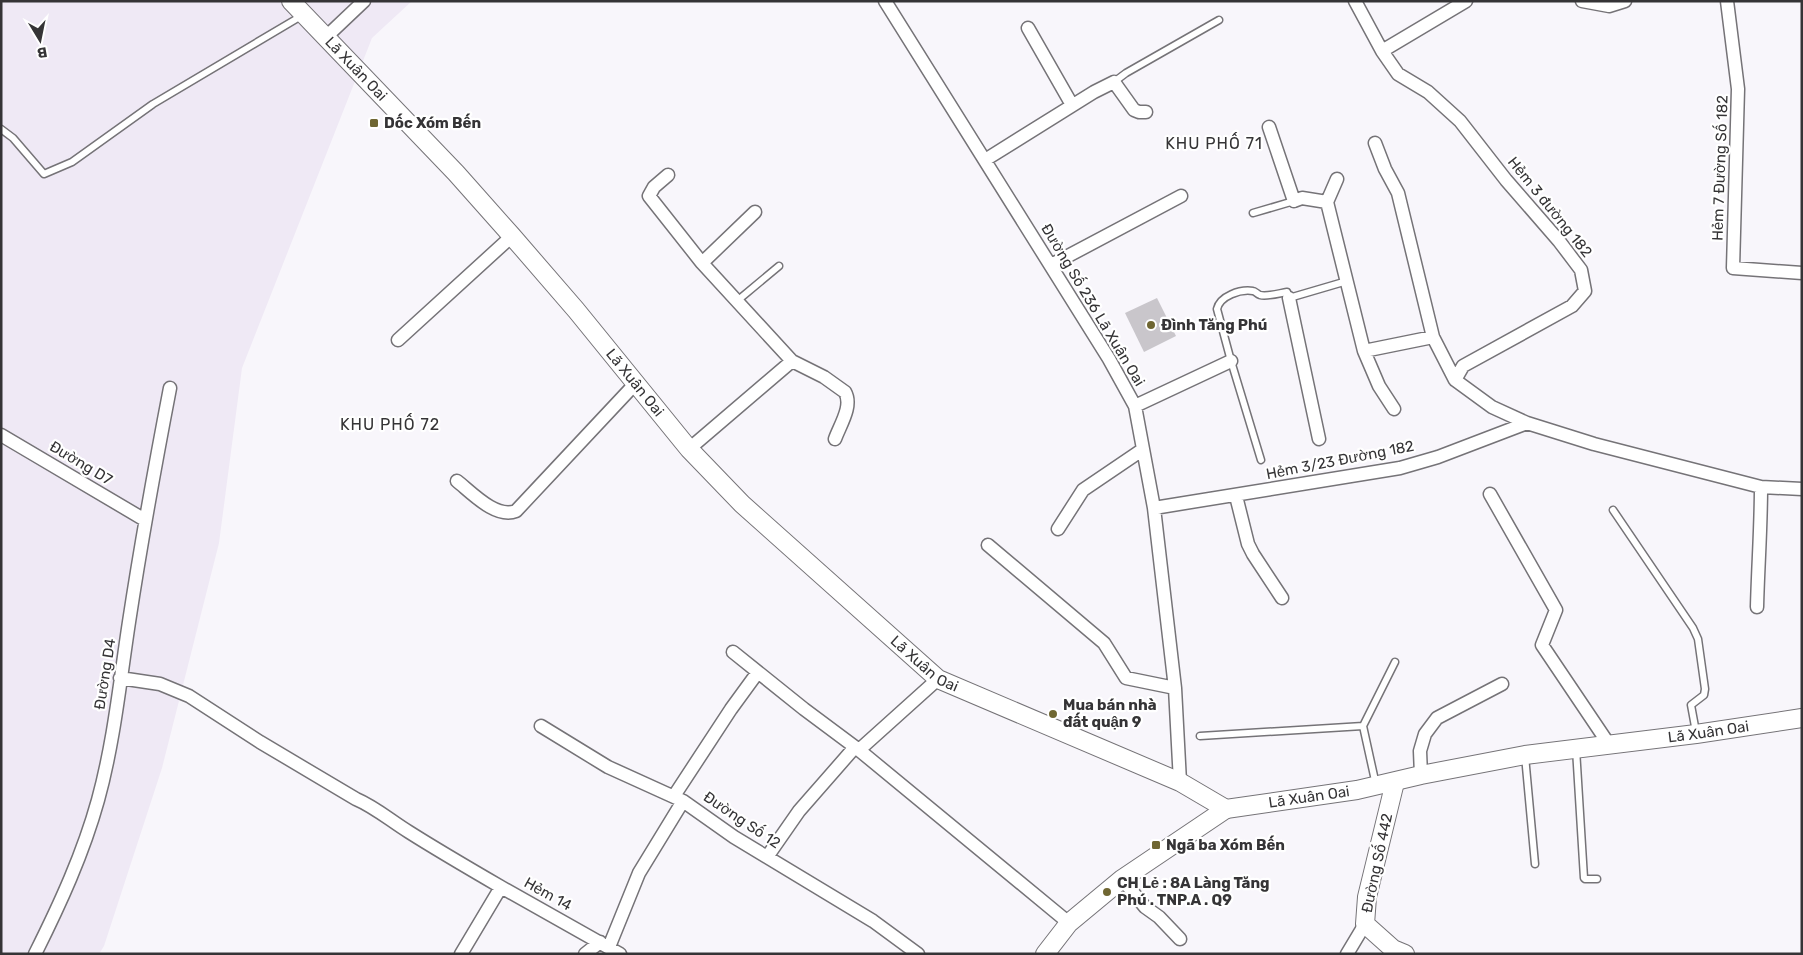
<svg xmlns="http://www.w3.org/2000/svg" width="1803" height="955" viewBox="0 0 1803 955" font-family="Rubik,sans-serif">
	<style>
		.built { fill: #efe9f5 }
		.building { fill: #c9c6cb }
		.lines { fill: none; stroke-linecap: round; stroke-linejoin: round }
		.lane-casing { stroke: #757377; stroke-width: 9 }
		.street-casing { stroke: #757377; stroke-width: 15 }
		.secondary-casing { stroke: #757377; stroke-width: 20 }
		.lane { stroke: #fff; stroke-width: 6 }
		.street { stroke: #fff; stroke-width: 12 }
		.secondary { stroke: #fff; stroke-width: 18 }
		.poi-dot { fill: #6f6632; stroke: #fff; stroke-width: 2 }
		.labels { text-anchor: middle; stroke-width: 4.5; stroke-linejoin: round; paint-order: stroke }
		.street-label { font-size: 15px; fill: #353436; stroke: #fff }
		.poi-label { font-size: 15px; font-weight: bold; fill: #353436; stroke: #fff; text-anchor: start }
		.neighbourhood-label { font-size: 16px; letter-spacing: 1px; fill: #353436; stroke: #fff }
	</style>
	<rect width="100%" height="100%" fill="#f8f6fb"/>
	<path class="built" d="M1,1H412L372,38L242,368L219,543L162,768L104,946L99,954H1Z"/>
	<path class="building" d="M1157,298L1176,336L1144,352L1125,313Z"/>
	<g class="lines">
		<defs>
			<path id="lane" d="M1114,82L1126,73L1219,20
				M1,129L13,138L44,174L72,162L153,104L303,15
				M1253,213L1294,201
				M737,301L779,266
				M1261,460L1231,361L1217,309C1220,296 1240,289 1253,291C1255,291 1257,294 1260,295C1267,297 1280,293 1287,292L1289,298L1347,281
				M1613,510L1693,628L1698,639L1705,689L1704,695L1691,705L1696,732
				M1200,736L1363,726
				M1576,749L1584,878L1585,879H1597
				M1525,756L1535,864
				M1376,785L1363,726L1395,662"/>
			<path id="street" d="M885,1L1109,359L1135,406L1154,508L1175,688L1180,782
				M1355,1L1382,51L1398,74L1428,92L1460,121L1506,180L1559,241L1581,270L1585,291L1572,306L1463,366L1455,380L1492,407L1527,423L1594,444L1761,487L1802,489
				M1582,1L1609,6L1625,1
				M1727,1L1738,89L1733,268L1802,273
				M1028,28L1072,105
				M326,37L364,1
				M1382,51L1466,1
				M1269,127L1294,201L1302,198L1327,202
				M1375,143L1385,169L1398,193L1433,337L1455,380
				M985,160L1094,92L1114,82L1134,110L1139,112H1146
				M668,175L654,187L649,196L702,263
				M1337,179L1327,202L1364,351L1433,337
				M1051,265L1181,196
				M1289,298L1319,439
				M398,340L512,236
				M1364,351L1379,386L1394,409
				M792,361L824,377L845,392C853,406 840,425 835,439
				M1135,406L1231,361
				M1,435L145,520
				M689,449L792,361L702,263L755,212
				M457,481C472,493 496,519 516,511L635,384
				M1490,494L1556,610L1542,645L1608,743
				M1236,496L1248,544L1253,554L1282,598
				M1154,508L1400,468L1438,457L1527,423
				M1058,529L1083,490L1142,450
				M988,545L1104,643L1126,678L1175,688
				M1757,607C1758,567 1761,527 1761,487
				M733,652L804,709L859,750L1069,923
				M120,678L160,684L189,696L260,742L356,799C375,807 391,821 409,832C439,851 470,869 501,887
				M541,726L608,767L683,801L734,837L873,921L918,954
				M859,750L938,679
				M1421,775L1420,751L1425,734L1437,718L1502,684
				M674,796L731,709L758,672
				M767,857L799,811L855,747
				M1122,879L1145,907L1159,917L1180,939
				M609,947L639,873L683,801
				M35,954C60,904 83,854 98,800C114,742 120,681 129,622C141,543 155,466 170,388
				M461,954L501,887L620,954
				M585,954L600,942
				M1347,954L1365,924"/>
			<g id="secondary">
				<path id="s1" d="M291,1L456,173L512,236L576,310L689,449L742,504L938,679L1180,782L1226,809L1357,790L1421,775L1525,755L1696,734L1802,718"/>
				<path d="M1395,782L1367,897L1365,924L1393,949L1405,954"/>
				<path d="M1045,954L1069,923L1122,879L1226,809"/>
			</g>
		</defs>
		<use href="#lane" class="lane-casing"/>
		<use href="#street" class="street-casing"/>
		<use href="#secondary" class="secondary-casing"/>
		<use href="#lane" class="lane"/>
		<use href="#street" class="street"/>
		<use href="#secondary" class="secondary"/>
	</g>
	<g class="poi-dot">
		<rect x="369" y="118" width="10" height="10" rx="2.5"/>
		<circle cx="1151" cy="325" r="5"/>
		<circle cx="1053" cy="714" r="5"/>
		<rect x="1151" y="840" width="10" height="10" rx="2.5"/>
		<circle cx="1107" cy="892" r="5"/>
	</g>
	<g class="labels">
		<g class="street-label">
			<text dy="5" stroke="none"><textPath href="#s1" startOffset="94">Lã Xuân Oai</textPath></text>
			<text transform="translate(1720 168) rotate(-88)" y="5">Hẻm 7 Đường Số 182</text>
			<text transform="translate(1550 207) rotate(51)" y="5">Hẻm 3 đường 182</text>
			<text transform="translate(1093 305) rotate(59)" y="5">Đường Số 236 Lã Xuân Oai</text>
			<text dy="5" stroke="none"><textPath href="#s1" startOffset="514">Lã Xuân Oai</textPath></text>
			<text transform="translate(1340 460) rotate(-11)" y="5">Hẻm 3/23 Đường 182</text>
			<text transform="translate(81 463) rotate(31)" y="5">Đường D7</text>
			<text dy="5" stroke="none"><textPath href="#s1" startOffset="919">Lã Xuân Oai</textPath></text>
			<text transform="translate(105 674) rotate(-81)" y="5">Đường D4</text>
			<text dy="5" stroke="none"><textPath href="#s1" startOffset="1744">Lã Xuân Oai</textPath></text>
			<text dy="5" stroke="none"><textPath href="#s1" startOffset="1339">Lã Xuân Oai</textPath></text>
			<text transform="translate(742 820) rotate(34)" y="5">Đường Số 12</text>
			<text transform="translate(1377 863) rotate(-78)" y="5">Đường Số 442</text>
			<text transform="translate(548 894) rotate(29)" y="5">Hẻm 14</text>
		</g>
		<g class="poi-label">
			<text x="384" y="128">Dốc Xóm Bến</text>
			<text x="1161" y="330">Đình Tăng Phú</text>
			<text x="1063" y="710">Mua bán nhà<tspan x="1063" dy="17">đất quận 9</tspan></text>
			<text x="1166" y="850">Ngã ba Xóm Bến</text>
			<text x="1117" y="888">CH Lẻ : 8A Làng Tăng<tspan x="1117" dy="17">Phú . TNP.A . Q9</tspan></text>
		</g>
		<g class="neighbourhood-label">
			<text x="1214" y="149">KHU PHỐ 71</text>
			<text x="390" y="430">KHU PHỐ 72</text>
		</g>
	</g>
	<rect width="1803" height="955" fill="none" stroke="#353436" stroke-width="5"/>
	<g transform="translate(40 40) rotate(170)" stroke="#ffffff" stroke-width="4" paint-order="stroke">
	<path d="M0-4L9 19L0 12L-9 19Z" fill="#353436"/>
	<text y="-8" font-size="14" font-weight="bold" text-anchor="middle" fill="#353436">B</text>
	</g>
</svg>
